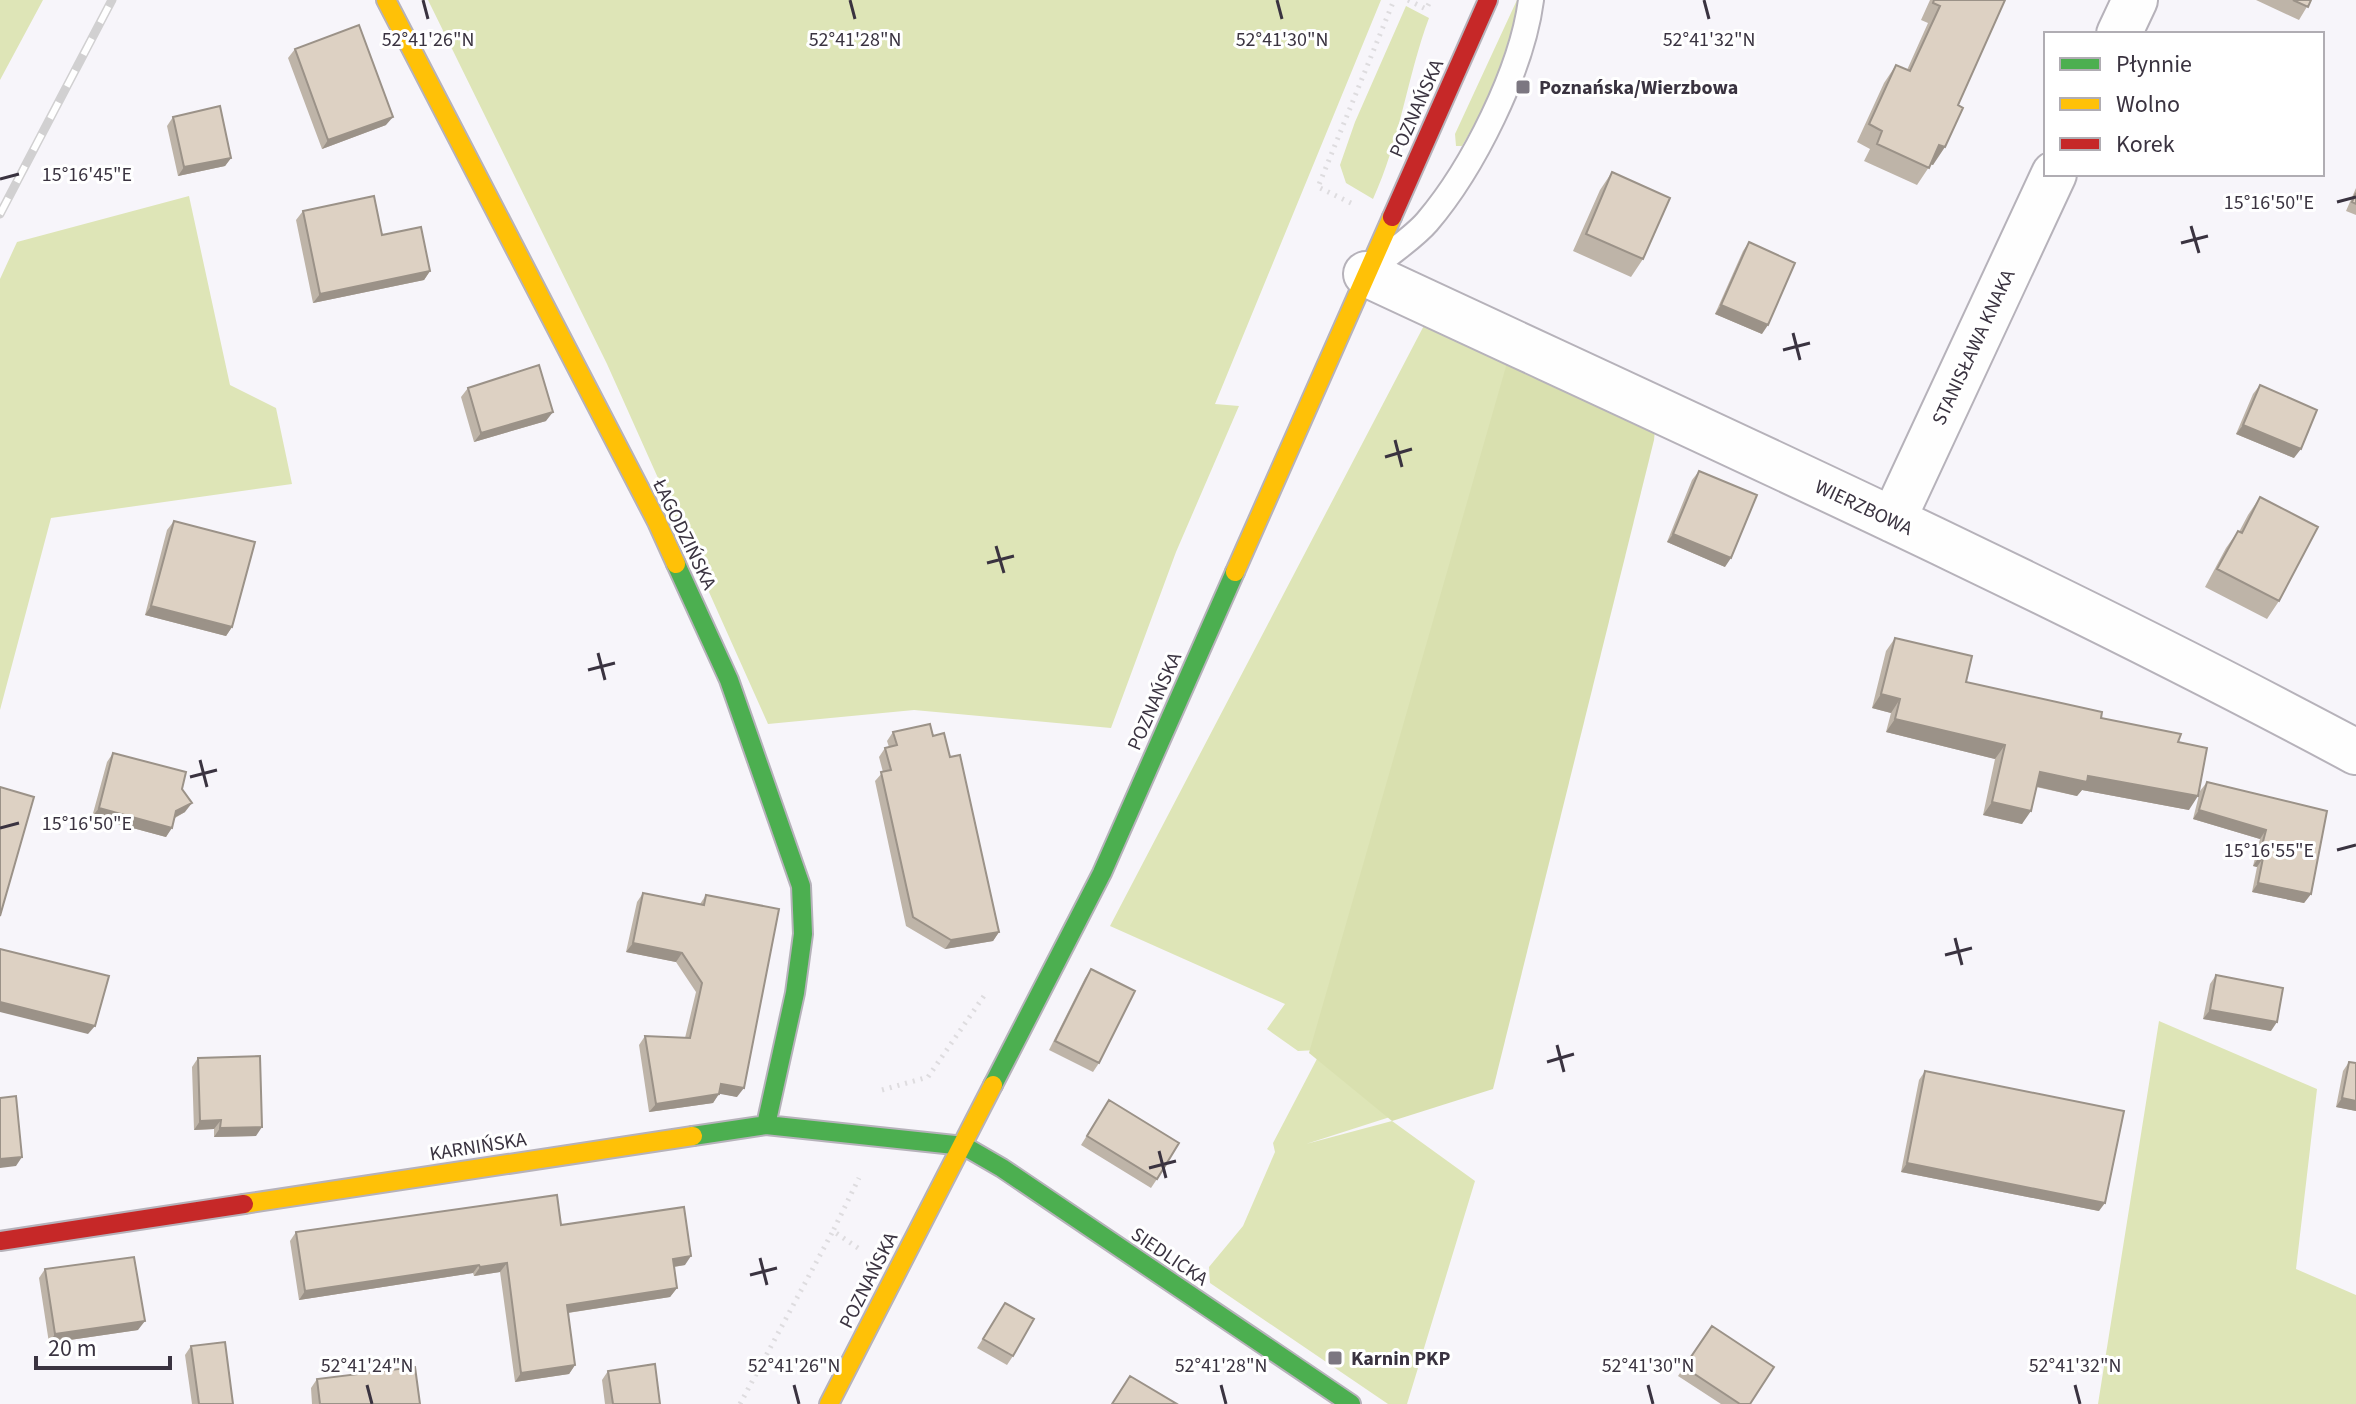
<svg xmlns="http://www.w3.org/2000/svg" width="2356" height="1404" viewBox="0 0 2356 1404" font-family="'Source Sans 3',sans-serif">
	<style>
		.green { fill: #dee5b7 }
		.forest { fill: #d9e0af }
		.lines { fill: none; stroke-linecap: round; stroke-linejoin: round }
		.lane-casing { stroke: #b6b2ba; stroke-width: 28 }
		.street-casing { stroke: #b6b2ba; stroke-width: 48 }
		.fast-casing { stroke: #b6b2ba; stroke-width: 22 }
		.slow-casing { stroke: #b6b2ba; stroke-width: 22 }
		.jam-casing { stroke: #b6b2ba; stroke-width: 22 }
		.path { stroke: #dedcdf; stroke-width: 5; stroke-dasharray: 2 6; stroke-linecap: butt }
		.lane { stroke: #fefefe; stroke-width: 24 }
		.street { stroke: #fefefe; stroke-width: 44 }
		.fast { stroke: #4caf50; stroke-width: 18 }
		.slow { stroke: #ffc107; stroke-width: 18 }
		.jam { stroke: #c62828; stroke-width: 18 }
		.rail-casing { stroke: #d1d0d1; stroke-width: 9 }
		.rail { stroke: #fff; stroke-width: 6; stroke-dasharray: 18; stroke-linecap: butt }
		.wall { fill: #beb4a8 }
		.shaded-wall { fill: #9b9288 }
		.building { fill: #ddd1c3; stroke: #9b9288; stroke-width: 2 }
		.ticks { fill: none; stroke: #3a3340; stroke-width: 3 }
		.poi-dot { fill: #7c7781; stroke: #fff; stroke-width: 3 }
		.labels { text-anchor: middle; stroke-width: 6; stroke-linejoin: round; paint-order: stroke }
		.poi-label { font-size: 20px; font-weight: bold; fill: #3a3340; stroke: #fff; text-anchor: start }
		.street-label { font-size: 20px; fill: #3a3340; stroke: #fff }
		.ticks-label { font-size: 20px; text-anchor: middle; fill: #3a3340; stroke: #fff; stroke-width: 6; stroke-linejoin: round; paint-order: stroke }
	</style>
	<rect width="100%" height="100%" fill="#f7f5fa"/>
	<path class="green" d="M0,0H43L0,80Z
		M428,0H1381L1215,404L1239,406L1176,552L1111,728L914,710L768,724L607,364Z
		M1517,0H1519C1511,54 1490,100 1462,146H1456L1455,134Z
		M1406,6L1429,18C1407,77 1400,141 1373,199L1346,183L1340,165L1355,122Z
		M189,196L230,385L276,408L292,484L51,518L0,710V279L17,242Z
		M1430,314L1515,352L1318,1050L1298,1051L1267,1029L1285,1004L1110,926Z
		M2159,1021L2317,1089L2296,1269L2356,1295V1404H2098Z
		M1319,1055L1390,1117L1306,1144L1392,1121L1475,1181L1407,1404H1388L1210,1283L1209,1267L1243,1226L1275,1152L1273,1143Z"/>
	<path class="forest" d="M1513,342L1658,399L1654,440L1493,1089L1392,1121L1309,1053Z"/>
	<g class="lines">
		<defs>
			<path id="lane" d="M1380,262C1395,249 1414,237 1427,222C1473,168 1522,70 1531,0"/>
			<path id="street" d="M2119,34L2135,0
				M1366,274C1698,429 2033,579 2356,752
				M1893,520L2054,174"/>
			<path id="fast" d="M676,564L729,680L801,886L803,934L795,993L766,1125
				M993,1085L1102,873L1235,572
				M693,1136L766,1125L964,1146L1002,1168L1351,1404"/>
			<path id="slow" d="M386,0L657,522L676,564
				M1235,572L1392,217
				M244,1204L693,1136
				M829,1404L993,1085"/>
			<path id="jam" d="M1392,217L1488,0
				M0,1241L244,1204"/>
		</defs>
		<use href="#lane" class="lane-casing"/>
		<use href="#street" class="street-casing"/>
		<use href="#fast" class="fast-casing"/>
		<use href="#slow" class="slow-casing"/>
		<use href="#jam" class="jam-casing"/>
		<path class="path" d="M1408,0L1426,9L1431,0
			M1351,203L1318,187L1394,0
			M882,1090L928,1077L986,993
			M858,1248L833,1231L859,1178
			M740,1404L833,1231"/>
		<use href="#lane" class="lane"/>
		<use href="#street" class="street"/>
		<use href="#fast" class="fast"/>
		<use href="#slow" class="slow"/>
		<use href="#jam" class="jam"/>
		<defs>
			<path id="rail" d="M0,214L112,0"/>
		</defs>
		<use href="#rail" class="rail-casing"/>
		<use href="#rail" class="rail"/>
	</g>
	<path class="wall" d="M1930,0H2005L1958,105L1933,165L1931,164L1917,185L1864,161L1870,149L1857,142L1884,83L1896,65L1907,70L1928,23L1921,20Z
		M2256,0H2311L2299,20Z
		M295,49L386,125L322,149L288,58Z
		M173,117L231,158L225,166L178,176L167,126Z
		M1612,172L1643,259L1631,277L1573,251L1600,190Z
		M2356,188V215L2346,211Z
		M303,211L382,235L430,271L424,280L313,303L296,220Z
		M1749,242L1762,334L1715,314L1743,251Z
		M2260,385L2294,458L2236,434L2253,394Z
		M468,388L546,421L474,442L461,397Z
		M1699,471L1725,567L1667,542L1692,480Z
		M2260,497L2279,601L2267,619L2205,587L2226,548L2238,531L2239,532L2248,515Z
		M174,521L232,627L226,636L145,615L167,530Z
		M1895,638L1966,682L2101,718L2178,742L2189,810L2082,790L2077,796L2036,787L2022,824L1983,815L1995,759L1886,732L1891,713L1872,708L1886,651Z
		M893,732L933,736L950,757L999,932L993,941L945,949L906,926L875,781L883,772L879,757L885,748L889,747L887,741Z
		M113,753L182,789L185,812L175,818L166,837L92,817L107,762Z
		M2207,782L2327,811L2311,894L2304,903L2252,892L2257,867L2253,866L2260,839L2193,819L2200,791Z
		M643,893L700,904L706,895L737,1097L719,1093L713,1103L649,1112L639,1045L645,1036L685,1038L696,992L676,962L626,952L637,902Z
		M1091,969L1099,1063L1093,1072L1049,1050L1085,978Z
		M2216,975L2271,1031L2203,1019L2210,984Z
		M198,1058L256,1136L214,1137V1129L194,1130L192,1067Z
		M2349,1062L2356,1111L2336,1107L2343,1071Z
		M1925,1071L2099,1211L1901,1172L1919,1080Z
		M1109,1100L1157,1179L1151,1188L1081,1145Z
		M561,1225L685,1265L674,1267L677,1288L670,1297L568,1313L575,1365L569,1374L515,1382L500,1272L474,1276L473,1273L299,1300L290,1241L296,1232Z
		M45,1269L138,1330L49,1343L39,1278Z
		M1005,1303L1013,1356L1007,1365L977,1348Z
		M1712,1326L1750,1404H1721L1678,1376Z
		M191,1346L233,1404H192L185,1355Z
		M608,1371L660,1404H605L602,1380Z
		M317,1379L420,1404H312L311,1388Z"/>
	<path class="shaded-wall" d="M393,117L386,125L322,149L328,140Z
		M1939,145L1945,147L1933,165L1927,163Z
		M231,158L225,166L178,176L184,167Z
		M430,271L424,280L313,303L320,294Z
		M1721,305L1768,325L1762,334L1715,314Z
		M553,412L546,421L474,442L481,433Z
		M2243,425L2301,449L2294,458L2236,434Z
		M1673,534L1731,558L1725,567L1667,542Z
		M151,606L232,627L226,636L145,615Z
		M1881,694L1900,699L1891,713L1872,708Z
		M1895,719L2005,745L1995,759L1886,732Z
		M2040,772L2088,776L2198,796L2189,810L2082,790L2077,796L2030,785Z
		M1992,802L2031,811L2022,824L1983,815Z
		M192,803L185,812L170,820L176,811Z
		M99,808L172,828L166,837L92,817Z
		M2199,810L2266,830L2260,839L2193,819Z
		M2259,857L2263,858L2257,867L2253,866Z
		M2258,883L2311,894L2304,903L2252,892Z
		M999,932L993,941L945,949L951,940Z
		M633,943L682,953L676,962L626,952Z
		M0,1002L95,1026L88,1034L0,1012Z
		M2210,1010L2277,1022L2271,1031L2203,1019Z
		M721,1084L744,1088L737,1097L715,1093Z
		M719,1094L713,1103L649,1112L656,1104Z
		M2342,1098L2356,1101V1111L2336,1107Z
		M221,1120L214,1129L194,1130L200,1121Z
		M262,1127L256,1136L214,1137L220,1128Z
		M22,1157L16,1166L0,1168V1159Z
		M1907,1163L2105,1203L2099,1211L1901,1172Z
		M691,1256L685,1265L666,1268L673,1259Z
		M507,1263L500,1272L474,1276L480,1267Z
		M479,1265L473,1273L299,1300L305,1291Z
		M677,1288L670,1297L560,1314L567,1305Z
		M145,1321L138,1330L49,1343L55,1334Z
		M575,1365L569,1374L515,1382L521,1373Z"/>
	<path class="building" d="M1934,0H2005L1958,105L1963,108L1945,147L1939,145L1929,168L1877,144L1882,131L1869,124L1896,65L1910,71L1940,6L1933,3Z
		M2293,0H2311L2308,7Z
		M359,25L393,117L328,140L295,49Z
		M220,106L231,158L184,167L173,117Z
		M1612,172L1670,198L1643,259L1586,234Z
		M2356,193V204L2352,202Z
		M374,196L382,235L421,227L430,271L320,294L303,211Z
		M1749,242L1795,263L1768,325L1721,305Z
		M539,365L553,412L481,433L468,388Z
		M2260,385L2317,410L2301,449L2243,425Z
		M1699,471L1757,495L1731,558L1673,534Z
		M2260,497L2318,527L2279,601L2217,569L2238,531L2242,533Z
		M174,521L255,542L232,627L151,606Z
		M1895,638L1972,656L1966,682L2102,712L2101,718L2181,734L2178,742L2207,748L2198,796L2088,776L2087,782L2040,772L2031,811L1992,802L2005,745L1895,719L1900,699L1881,694Z
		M930,724L933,736L944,733L950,757L960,755L999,932L951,940L913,917L881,772L891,770L885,748L897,745L893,732Z
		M113,753L186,772L182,789L192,803L176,811L172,828L99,808Z
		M2207,782L2327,811L2311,894L2258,883L2263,858L2259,857L2266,830L2199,810Z
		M0,787L34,797L0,916Z
		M643,893L704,905L706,895L779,909L744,1088L721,1084L719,1094L656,1104L645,1036L690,1038L702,983L682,953L633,943Z
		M0,949L109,976L95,1026L0,1002Z
		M1091,969L1135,991L1099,1063L1055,1041Z
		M2216,975L2283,988L2277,1022L2210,1010Z
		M260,1056L262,1127L220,1128L221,1120L200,1121L198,1058Z
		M2349,1062L2356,1063V1101L2342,1098Z
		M1925,1071L2124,1111L2105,1203L1907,1163Z
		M16,1096L22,1157L0,1159V1098Z
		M1109,1100L1179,1143L1157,1179L1087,1136Z
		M557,1195L561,1225L684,1207L691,1256L673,1259L677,1288L567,1305L575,1365L521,1373L507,1263L480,1267L479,1265L305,1291L296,1232Z
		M134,1257L145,1321L55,1334L45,1269Z
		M1005,1303L1034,1319L1013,1356L983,1339Z
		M1712,1326L1774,1367L1750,1404H1740L1684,1367Z
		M225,1342L233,1404H199L191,1346Z
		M655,1364L660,1404H613L608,1371Z
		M415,1367L420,1404H320L317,1379Z
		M1130,1376L1177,1404H1112Z"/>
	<path class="ticks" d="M423,0L428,19M850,0L855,19M1277,0L1282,19M1704,0L1709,19M0,179L19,174M2337,202L2356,197M2191,226L2199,253M2181,243L2208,236M1793,333L1800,360M1783,350L1810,343M1395,440L1402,467M1385,457L1412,449M996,546L1004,573M987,563L1014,556M598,653L605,680M588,670L615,663M200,760L207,787M190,777L217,770M0,828L19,823M2337,850L2356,845M1955,938L1962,965M1945,955L1972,948M1557,1045L1564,1072M1547,1062L1574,1054M1159,1151L1166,1178M1149,1168L1176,1161M760,1258L767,1285M750,1275L777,1268M367,1385L372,1404M794,1385L799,1404M1221,1385L1226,1404M1648,1385L1653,1404M2075,1385L2080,1404"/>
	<g class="poi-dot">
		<rect x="1515" y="79" width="16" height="16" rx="4"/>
		<rect x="1327" y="1350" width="16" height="16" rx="4"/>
	</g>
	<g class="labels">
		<g class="poi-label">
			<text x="1539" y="94">Poznańska/Wierzbowa</text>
			<text x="1351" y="1365">Karnin PKP</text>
		</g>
		<g class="street-label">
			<text transform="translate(1416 108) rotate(-66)" y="7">POZNAŃSKA</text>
			<text transform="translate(1973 347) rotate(-65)" y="7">STANISŁAWA KNAKA</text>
			<text transform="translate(1864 507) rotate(25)" y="7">WIERZBOWA</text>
			<text transform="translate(685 534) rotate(64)" y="7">ŁAGODZIŃSKA</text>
			<text transform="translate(1154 701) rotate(-66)" y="7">POZNAŃSKA</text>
			<text transform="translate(478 1146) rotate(-9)" y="7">KARNIŃSKA</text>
			<text transform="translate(1170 1256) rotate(34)" y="7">SIEDLICKA</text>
			<text transform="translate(868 1280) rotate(-63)" y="7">POZNAŃSKA</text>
		</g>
	</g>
	<g class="ticks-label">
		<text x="428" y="46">52°41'26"N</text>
		<text x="855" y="46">52°41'28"N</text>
		<text x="1282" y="46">52°41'30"N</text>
		<text x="1709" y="46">52°41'32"N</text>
		<text x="87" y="181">15°16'45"E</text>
		<text x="2269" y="209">15°16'50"E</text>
		<text x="87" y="830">15°16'50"E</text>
		<text x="2269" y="857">15°16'55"E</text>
		<text x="367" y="1372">52°41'24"N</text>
		<text x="794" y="1372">52°41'26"N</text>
		<text x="1221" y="1372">52°41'28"N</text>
		<text x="1648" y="1372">52°41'30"N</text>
		<text x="2075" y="1372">52°41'32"N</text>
	</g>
	<rect x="2044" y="32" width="280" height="144" fill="#ffffff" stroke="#b0adb3" stroke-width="2"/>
	<rect x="2060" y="58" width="40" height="12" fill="#4caf50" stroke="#b0adb3" stroke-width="2"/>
	<text x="2116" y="72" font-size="24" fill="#3a3340">Płynnie</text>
	<rect x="2060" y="98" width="40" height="12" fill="#ffc107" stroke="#b0adb3" stroke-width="2"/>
	<text x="2116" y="112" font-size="24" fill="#3a3340">Wolno</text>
	<rect x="2060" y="138" width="40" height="12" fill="#c62828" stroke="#b0adb3" stroke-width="2"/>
	<text x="2116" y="152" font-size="24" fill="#3a3340">Korek</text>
	<path d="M36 1356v12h134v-12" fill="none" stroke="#3a3340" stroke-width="4"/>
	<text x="48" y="1356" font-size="24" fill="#3a3340" stroke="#ffffff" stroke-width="6" paint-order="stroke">20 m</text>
</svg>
